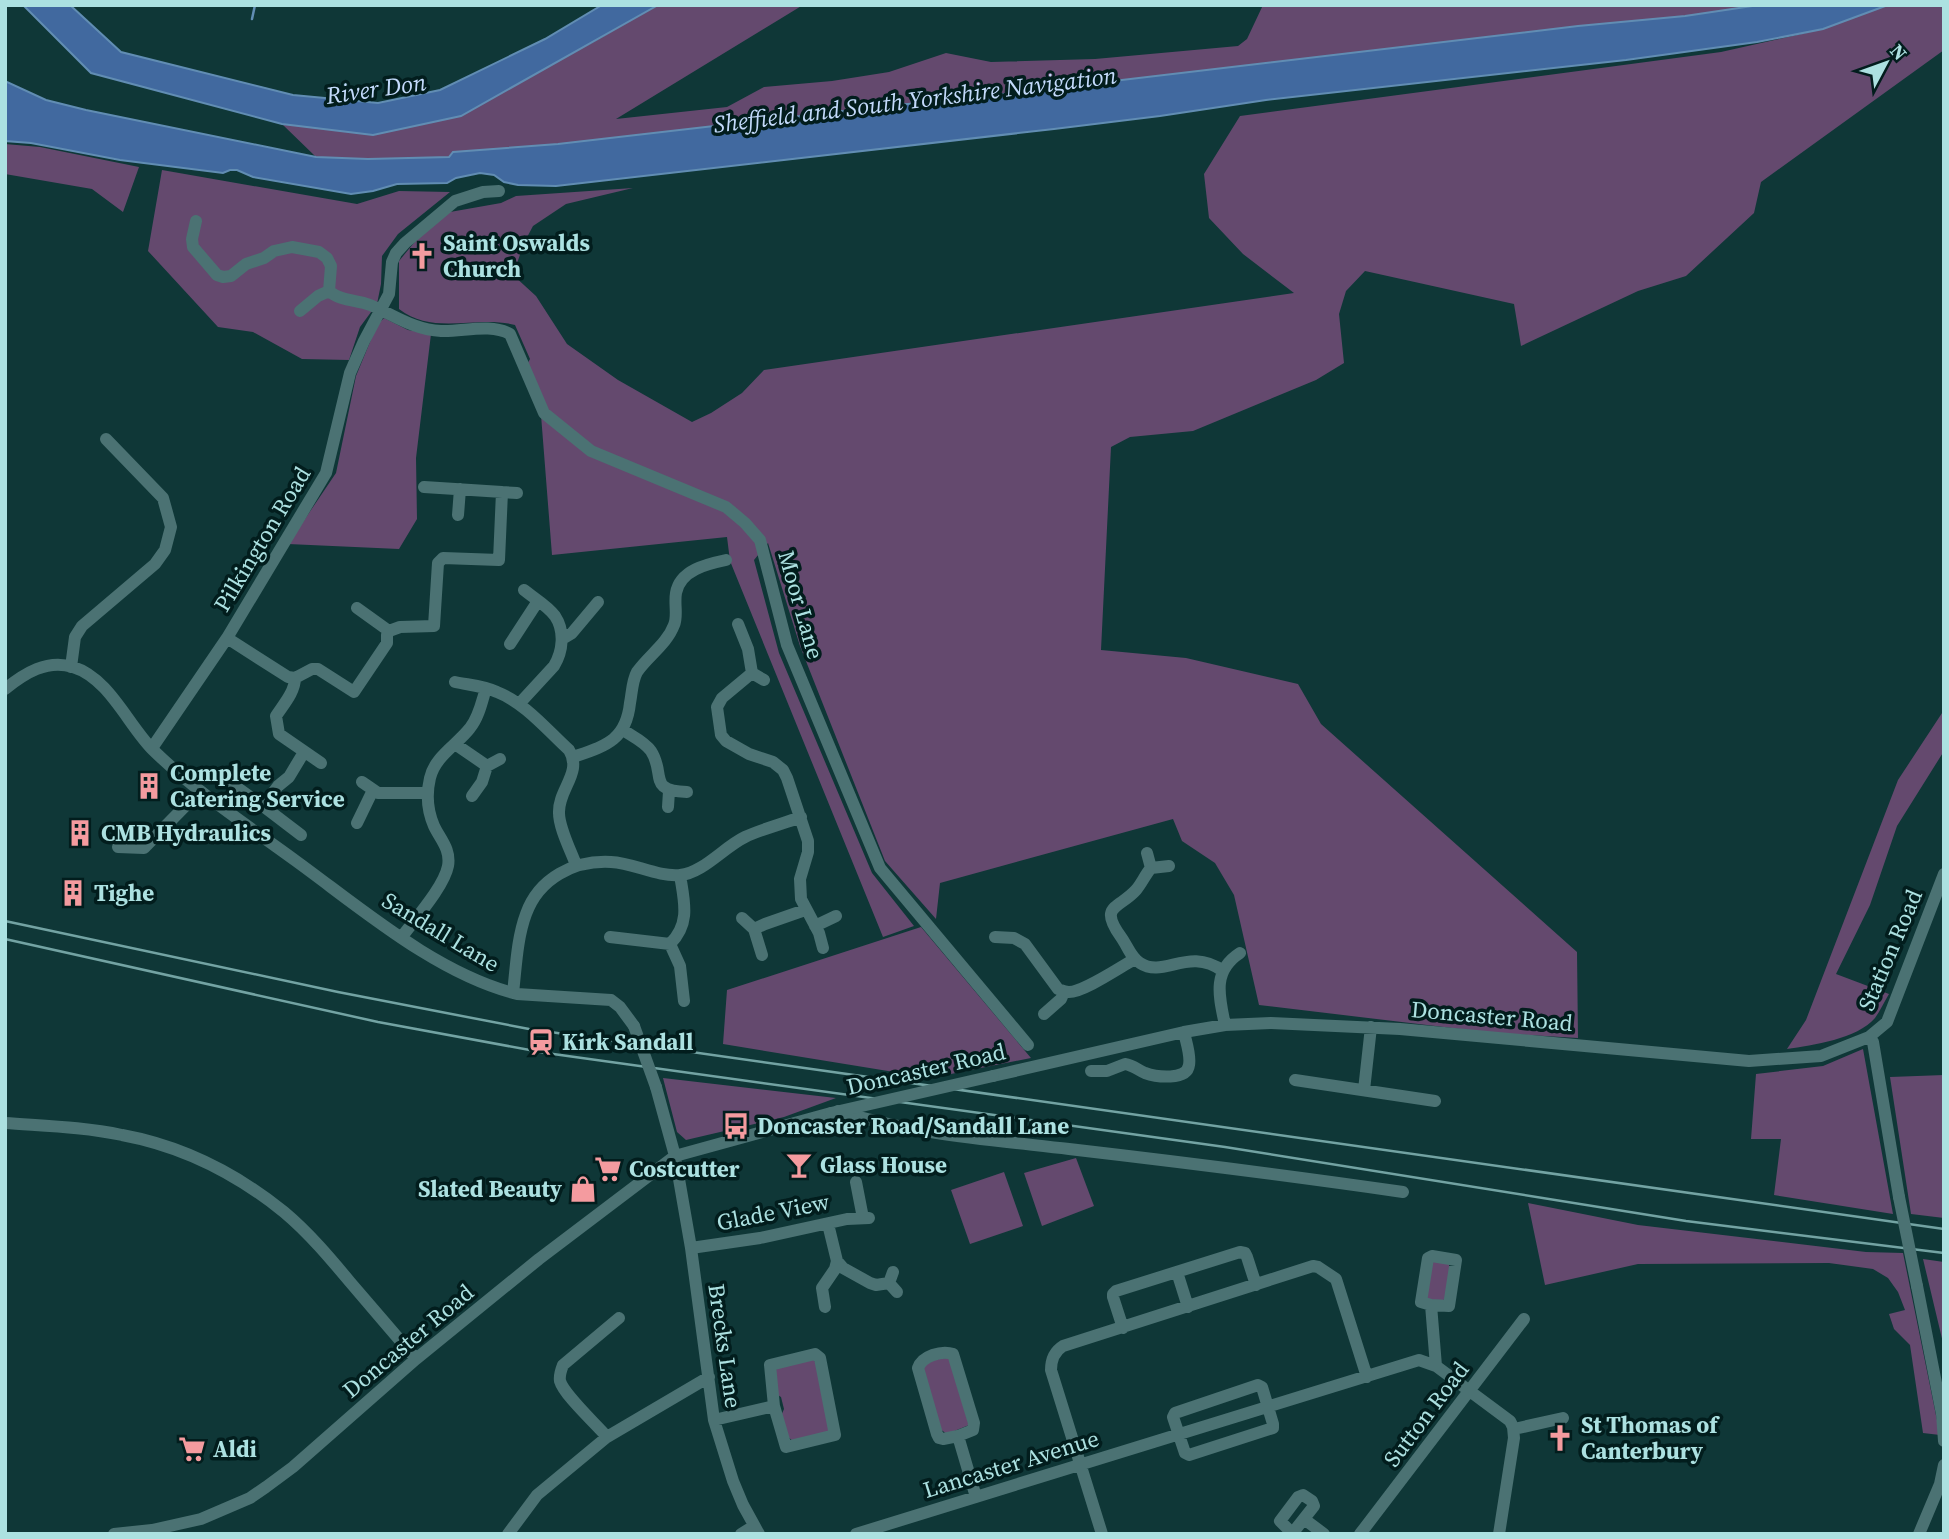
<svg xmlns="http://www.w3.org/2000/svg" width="1949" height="1539" viewBox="0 0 1949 1539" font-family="'Source Serif 4',serif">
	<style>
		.green { fill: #64496e }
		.water { fill: #41699f; stroke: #618db3; stroke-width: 2 }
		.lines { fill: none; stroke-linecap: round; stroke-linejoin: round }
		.stream { stroke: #618db3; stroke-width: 2.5 }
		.minor { stroke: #4b7273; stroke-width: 12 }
		.rail { stroke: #73a3a3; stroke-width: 2.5 }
		.minor-bridge { stroke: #4b7273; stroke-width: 12 }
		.labels { text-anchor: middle; stroke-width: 7; stroke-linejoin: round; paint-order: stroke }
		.poi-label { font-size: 23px; font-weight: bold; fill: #ace1e1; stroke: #021d1d; text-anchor: start }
		.street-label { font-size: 23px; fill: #ace1e1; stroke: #021d1d }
		.water-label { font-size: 24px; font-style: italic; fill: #c3dafb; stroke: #021d1d }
	</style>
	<rect width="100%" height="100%" fill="#0f3737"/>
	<path class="green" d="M658,5H803L616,119L727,107L764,87L832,81L889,72L946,53L991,62L1095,59L1238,46L1247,39L1263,5H1759L1685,16L1578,26L945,101L895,105L558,144L454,152L449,157L368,159L316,157L282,124L373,135L590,44Z
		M1888,5H1944V50L1761,182L1754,213L1686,276L1638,291L1521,346L1514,304L1365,271L1346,291L1339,314L1344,363L1316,380L1193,431L1130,437L1111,447L1101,650L1186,658L1298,684L1321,724L1577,952L1578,1038L1494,1033L1259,1005L1234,895L1215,863L1182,841L1173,819L940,883L936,919L885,861L800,646L768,543L754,560L779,653L872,873L914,926L883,937L730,561L727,537L552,555L541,415L524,370L530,359L515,325C477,315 433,336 399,309V261L418,238L450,212L501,203L516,196L633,188L566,204L533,226L524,243L513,275L536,296L567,344L618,380L692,422L711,413L742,393L764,370L1294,293L1243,254L1209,218L1204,174L1240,116L1721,52L1823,29Z
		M5,144L40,147L139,167L123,212L92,189L5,174Z
		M162,170L357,204L399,191L450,192L398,234L382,256L381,284L377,304L360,327L349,360L302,359L253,332L218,327L148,251Z
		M384,318L408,330L431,334L416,458L417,519L399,549L288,544L336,473L356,376L377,325Z
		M1944,710V751L1897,826L1870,905L1836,974L1889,994C1884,1002 1880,1011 1875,1018C1857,1039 1813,1045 1787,1049L1806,1020L1898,780Z
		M921,927L1031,1058L931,1078L723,1044L727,990Z
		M1863,1049L1893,1214L1774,1195L1781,1139H1751L1756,1074L1823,1066Z
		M1944,1075V1218L1911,1214L1890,1077Z
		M663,1078L836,1098L784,1117L686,1140L677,1132Z
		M1076,1158L1094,1206L1042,1226L1024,1173Z
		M1004,1172L1023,1226L970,1244L951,1190Z
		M1528,1203L1638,1225L1866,1252L1903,1253L1940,1435L1923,1433L1910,1345L1894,1329L1889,1314L1905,1310L1898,1292L1888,1278L1873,1269L1829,1263L1638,1264L1545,1285Z
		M1923,1259L1944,1262V1347Z
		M1431,1262H1449V1296L1442,1301L1429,1300L1426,1297Z
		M949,1357L969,1425L947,1434L940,1429L922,1365L924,1362Z
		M812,1358L817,1364L831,1428L828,1433L794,1442L787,1436L781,1416L784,1409L781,1397L776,1394L773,1369Z"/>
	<path class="water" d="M23,5H70L121,52L293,95L378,103L440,90L545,39L602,5H658L461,116L373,135L282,124L91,73Z
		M1759,5H1888L1823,29L1757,42L1626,60L1266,100L1160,116L1054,129L556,186L518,185L504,182L494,175L480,173L456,178L447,183L397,184L373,191L351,194L253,177L237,170H230L223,173L120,160L31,143L5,141V81L46,100L86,110L316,157L368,159L449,157L453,152L558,144L895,105L945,101L1578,26L1685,16Z"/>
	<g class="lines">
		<path class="stream" d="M252,19L255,5"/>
		<path class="minor" d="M196,221L192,239L193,247L217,275L223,277L231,276L246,264L264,258L274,251L292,247L319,252L327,258L331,266L329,291
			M329,291C340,301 357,300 370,305C394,315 414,330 441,331C463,332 490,323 510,334L544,413L591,451L726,507L745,523L760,540L787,645L880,868L1028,1045
			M300,311L318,296L329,291
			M424,487L517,493
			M458,515L460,489
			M357,608L389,631L400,627L434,626L438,563L443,558L499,560L502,492
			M738,624L748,649L752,673L764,680
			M227,638L288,677L295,678
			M562,639L572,633L598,602
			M510,644L538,601
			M71,667L75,637L82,626L155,564L165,550L171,527L163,498L106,439
			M752,673L722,698L717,707L721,735L726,741L749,754L773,762L783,770L787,778L808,841V852L800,879L801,899L819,933L823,948
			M295,678L312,669H318L354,692L387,643V635L389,631
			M295,678C295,692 283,705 276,716L279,734L321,763
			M455,682C469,685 484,686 497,692C525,703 547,730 569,750C583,773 558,789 559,813C559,828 571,851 576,865
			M5,689C25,673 47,659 73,667C109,678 128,725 153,750C196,792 247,825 296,861C362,909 437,974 517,994L611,1000L620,1007L634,1026
			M519,704L554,666C563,651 565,631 555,616C548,606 534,598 524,590
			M623,730C632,736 645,742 651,751C666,774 647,791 687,792
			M455,744L487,766
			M152,748L227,638L326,473L350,373L364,341L389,294L392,262L396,253L405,243L455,201L483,192L499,191
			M573,757C605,746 626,741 630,703C632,693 632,681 637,672C648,656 667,644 674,625C678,616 674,604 676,593C680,570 707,564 726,560
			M225,779L263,806L278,786L289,777L304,752
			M362,782L378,793H427
			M472,796L482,782L487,766L500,759
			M263,806L301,835
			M668,807L669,791
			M357,823L373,790
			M118,847L144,848L200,791
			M1147,853L1151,868L1169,866
			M1151,868C1145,875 1142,883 1136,890C1119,909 1098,905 1121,937C1127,945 1131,958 1140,963C1164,979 1188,946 1223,971
			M742,918L754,929L762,955
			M815,926L836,916
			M754,929L765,924L805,910
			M610,937L670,944C691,923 684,901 680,875
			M995,937L1014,938L1025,944L1058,989C1063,991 1064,992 1069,992C1084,992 1120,967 1135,959
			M401,938C414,920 444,887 448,866C451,849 440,839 434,826C427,810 426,795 430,778C435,756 457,745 470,728C479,717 482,701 486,688
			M670,944L680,966L684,1001
			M513,993C516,967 517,938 526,914C539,878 574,860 611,862C634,863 657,877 680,875C703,873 724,847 745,837C762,829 782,824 801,817
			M1044,1014L1061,999L1064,992
			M1225,1025C1219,996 1212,971 1240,953
			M1869,1037L1873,1042L1899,1197
			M1091,1071H1107L1125,1064C1133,1065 1138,1070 1145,1073C1156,1077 1187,1081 1189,1065C1191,1055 1186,1042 1184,1032
			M993,1076L1184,1032L1225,1025L1271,1023L1400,1029L1749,1061L1821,1056L1869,1037L1887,1022L1944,874
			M1295,1080L1435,1101
			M656,1087L675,1156L691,1248L714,1420L733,1481L743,1505L759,1534
			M1364,1090L1371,1027
			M838,1111C912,1134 992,1140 1069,1149C1181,1162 1292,1176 1403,1192
			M5,1123C44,1126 84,1127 122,1135C182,1146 237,1174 284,1212C309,1233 330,1258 350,1282C372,1308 394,1333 416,1359
			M856,1182L863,1218
			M828,1224L837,1261L843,1268L870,1283L876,1285L889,1283
			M691,1248L760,1238L847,1219L869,1218
			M893,1272L889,1283L897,1292
			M1177,1272L1188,1307
			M1917,1286L1942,1414L1944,1441
			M1431,1305L1449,1306L1456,1260L1432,1256L1428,1258L1421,1302L1431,1305L1436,1366
			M825,1307L822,1288L835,1269L837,1261
			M1123,1328L1113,1297V1294L1116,1291L1240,1252L1245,1253L1247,1257L1256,1285
			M1258,1385L1262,1387L1273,1424V1428L1189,1455L1185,1453L1173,1417L1175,1413Z
			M714,1420L774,1406L770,1365L815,1354L820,1358L835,1435L786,1447L774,1406
			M1514,1429L1563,1418
			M958,1436L973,1430L974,1423L953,1354C942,1350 922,1356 918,1368L937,1434L939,1438L943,1439L958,1436L976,1497
			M607,1437C596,1424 564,1395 560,1381C559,1375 561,1370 563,1365L619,1318
			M1303,1495L1312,1501L1314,1506L1295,1530L1293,1531H1290L1280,1521L1298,1497Z
			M1304,1519L1324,1534
			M114,1534L152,1530L201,1519L250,1498L266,1487L293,1467L416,1359L539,1259L675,1156L831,1113
			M508,1534L537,1495L607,1437L709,1377
			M741,1534L754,1526
			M856,1534L1419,1360L1436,1366L1510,1421L1513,1427L1514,1438L1499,1534
			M1102,1534L1051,1370C1051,1360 1055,1351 1063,1346L1313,1266L1318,1267L1336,1279L1367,1377
			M1360,1534L1524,1319
			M1919,1534L1940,1484L1944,1465"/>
		<path class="rail" d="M5,921L338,992L529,1029L1944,1229
			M5,939L378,1022L546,1053L1225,1147L1686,1221L1944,1253"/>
		<path class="minor-bridge" d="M634,1026L656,1087
			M831,1113L993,1076
			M1899,1197L1917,1286"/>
	</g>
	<defs>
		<symbol id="church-bare" viewBox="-9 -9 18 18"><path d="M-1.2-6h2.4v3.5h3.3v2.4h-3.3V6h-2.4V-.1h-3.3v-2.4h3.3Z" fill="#f49b9f" stroke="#021d1d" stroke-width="2.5" paint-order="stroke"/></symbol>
		<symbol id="building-bare" viewBox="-9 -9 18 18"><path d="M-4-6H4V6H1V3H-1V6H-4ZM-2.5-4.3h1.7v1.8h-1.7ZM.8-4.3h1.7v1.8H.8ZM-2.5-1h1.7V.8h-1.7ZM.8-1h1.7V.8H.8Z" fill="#f49b9f" stroke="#021d1d" stroke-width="2.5" paint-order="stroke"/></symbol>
		<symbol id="station-bare" viewBox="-9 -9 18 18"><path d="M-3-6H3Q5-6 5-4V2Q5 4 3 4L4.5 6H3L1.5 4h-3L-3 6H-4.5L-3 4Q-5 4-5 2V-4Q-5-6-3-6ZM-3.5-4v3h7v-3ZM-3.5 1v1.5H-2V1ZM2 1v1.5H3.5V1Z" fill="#f49b9f" stroke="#021d1d" stroke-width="2.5" paint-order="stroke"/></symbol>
		<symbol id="bus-bare" viewBox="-9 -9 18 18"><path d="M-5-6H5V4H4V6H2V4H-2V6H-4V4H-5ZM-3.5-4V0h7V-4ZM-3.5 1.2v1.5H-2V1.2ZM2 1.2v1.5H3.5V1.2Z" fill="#f49b9f" stroke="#021d1d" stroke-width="2.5" paint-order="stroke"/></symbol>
		<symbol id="bar-bare" viewBox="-9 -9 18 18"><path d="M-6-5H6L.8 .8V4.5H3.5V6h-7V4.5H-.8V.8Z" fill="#f49b9f" stroke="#021d1d" stroke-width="2.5" paint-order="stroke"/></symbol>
		<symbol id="supermarket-bare" viewBox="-9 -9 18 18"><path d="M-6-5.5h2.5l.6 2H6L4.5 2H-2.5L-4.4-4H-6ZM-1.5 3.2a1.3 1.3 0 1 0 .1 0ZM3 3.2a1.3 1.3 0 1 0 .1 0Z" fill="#f49b9f" stroke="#021d1d" stroke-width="2.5" paint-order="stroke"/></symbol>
		<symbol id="shop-bare" viewBox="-9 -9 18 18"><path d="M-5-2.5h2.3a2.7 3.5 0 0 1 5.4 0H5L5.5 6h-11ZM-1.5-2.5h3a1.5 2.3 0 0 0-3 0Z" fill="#f49b9f" stroke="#021d1d" stroke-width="2.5" paint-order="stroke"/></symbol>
	</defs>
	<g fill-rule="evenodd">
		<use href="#church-bare" x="403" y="237" width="38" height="38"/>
		<use href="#building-bare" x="130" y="767" width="38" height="38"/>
		<use href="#building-bare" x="61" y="814" width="38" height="38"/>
		<use href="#building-bare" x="54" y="874" width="38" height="38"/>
		<use href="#station-bare" x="522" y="1023" width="38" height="38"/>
		<use href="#bus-bare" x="717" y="1107" width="38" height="38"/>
		<use href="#bar-bare" x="780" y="1146" width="38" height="38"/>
		<use href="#supermarket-bare" x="589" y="1150" width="38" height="38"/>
		<use href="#shop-bare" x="564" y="1170" width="38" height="38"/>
		<use href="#church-bare" x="1541" y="1419" width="38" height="38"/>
		<use href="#supermarket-bare" x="173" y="1430" width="38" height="38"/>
	</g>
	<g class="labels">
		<g class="poi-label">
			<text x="443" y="251">Saint Oswalds<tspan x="443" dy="26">Church</tspan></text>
			<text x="170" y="781">Complete<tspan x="170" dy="26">Catering Service</tspan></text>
			<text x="101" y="841">CMB Hydraulics</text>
			<text x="94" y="901">Tighe</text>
			<text x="562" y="1050">Kirk Sandall</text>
			<text x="757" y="1134">Doncaster Road/Sandall Lane</text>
			<text x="820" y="1173">Glass House</text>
			<text x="629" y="1177">Costcutter</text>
			<text x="562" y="1197" text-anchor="end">Slated Beauty</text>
			<text x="1581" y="1433">St Thomas of<tspan x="1581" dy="26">Canterbury</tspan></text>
			<text x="213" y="1457">Aldi</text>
		</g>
		<g class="street-label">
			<text transform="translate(262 539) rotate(-59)" y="8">Pilkington Road</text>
			<text transform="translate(801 605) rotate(74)" y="8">Moor Lane</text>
			<text transform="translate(441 932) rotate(31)" y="8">Sandall Lane</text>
			<text transform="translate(1890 950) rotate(-67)" y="8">Station Road</text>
			<text transform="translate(1492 1016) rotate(5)" y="8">Doncaster Road</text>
			<text transform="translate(926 1069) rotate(-13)" y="8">Doncaster Road</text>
			<text transform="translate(773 1212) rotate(-11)" y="8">Glade View</text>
			<text transform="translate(408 1341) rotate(-40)" y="8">Doncaster Road</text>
			<text transform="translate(725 1346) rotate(82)" y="8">Brecks Lane</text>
			<text transform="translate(1426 1414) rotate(-53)" y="8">Sutton Road</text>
			<text transform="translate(1011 1464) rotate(-17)" y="8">Lancaster Avenue</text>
		</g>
		<g class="water-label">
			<text transform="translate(376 89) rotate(-8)" y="8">River Don</text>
			<text transform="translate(915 100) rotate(-7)" y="8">Sheffield and South Yorkshire Navigation</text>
		</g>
	</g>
	<rect width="1949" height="1539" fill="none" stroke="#ace1e1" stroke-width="14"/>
	<g transform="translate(1886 63) rotate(49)" stroke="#021d1d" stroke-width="5" paint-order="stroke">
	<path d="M0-5L12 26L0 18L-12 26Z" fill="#ace1e1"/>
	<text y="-10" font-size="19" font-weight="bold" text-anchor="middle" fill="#ace1e1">N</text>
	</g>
</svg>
